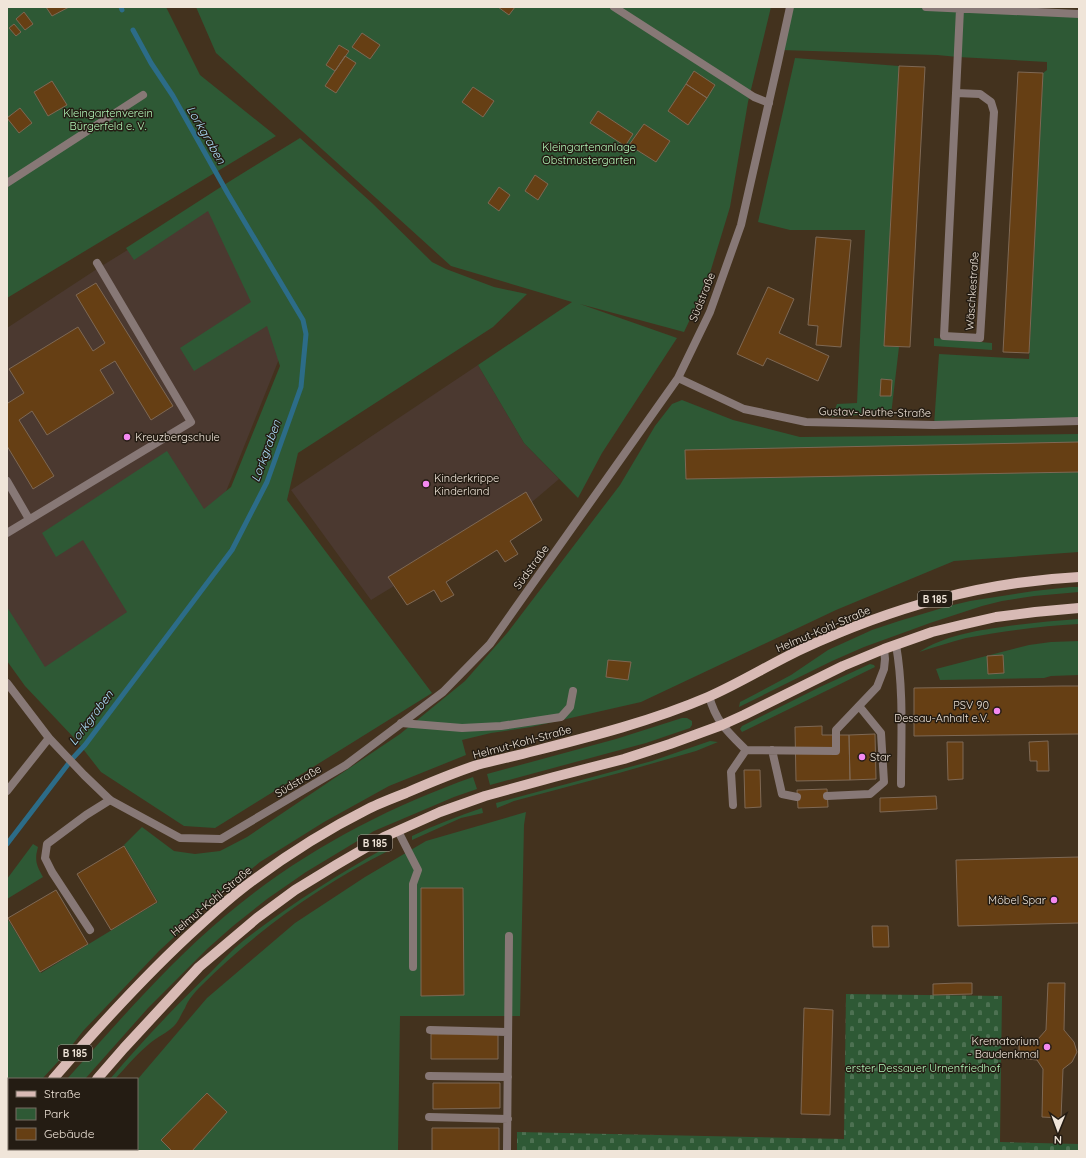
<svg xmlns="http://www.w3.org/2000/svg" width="1086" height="1158" viewBox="0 0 1086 1158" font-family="Quicksand,sans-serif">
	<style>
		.education { fill: #4b3930 }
		.green { fill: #2e5935 }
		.cemetery { fill: url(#cemetery-stones) }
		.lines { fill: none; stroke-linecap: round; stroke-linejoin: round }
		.stream { stroke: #2c6c88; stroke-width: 5 }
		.building { fill: #663f14; stroke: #7e6854 }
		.lane { stroke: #877876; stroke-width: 8 }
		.street { stroke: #877876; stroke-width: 8 }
		.primary { stroke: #d8bab5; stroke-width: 10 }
		.poi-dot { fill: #f489f0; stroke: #241c13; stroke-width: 1.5 }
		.labels { text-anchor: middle; stroke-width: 3; stroke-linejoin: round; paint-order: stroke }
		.shield { fill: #241c13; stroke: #b3a99e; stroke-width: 1 }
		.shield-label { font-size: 10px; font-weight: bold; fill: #f0e5d9 }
		.park-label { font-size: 11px; fill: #b2f7b9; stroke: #241c13 }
		.street-label { font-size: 11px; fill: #f0e5d9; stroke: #241c13 }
		.poi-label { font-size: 11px; fill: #f0e5d9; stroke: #241c13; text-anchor: start }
		.water-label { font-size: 12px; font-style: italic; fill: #ade1fb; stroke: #241c13 }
	</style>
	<defs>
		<pattern id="cemetery-stones" width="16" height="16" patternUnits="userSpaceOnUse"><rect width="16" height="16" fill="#2e5935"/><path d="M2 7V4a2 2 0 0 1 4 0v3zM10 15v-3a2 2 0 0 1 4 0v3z" fill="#4d7152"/></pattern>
	</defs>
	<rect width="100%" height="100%" fill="#43321e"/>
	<path class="education" d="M207,201L271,324L279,359L217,514L80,720L7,612V328L100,267Z
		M478,365L524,443L559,479L532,502L542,520L510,541L518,554L505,562L497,550L446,582L454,595L441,602L433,590L407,605L394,586L371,600L291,490Z"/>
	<path class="green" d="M7,7H166L200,75L276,136L7,298Z
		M196,7H771L748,102L730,207L706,286L684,332L580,304L677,338L602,453L578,498L524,443L478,365L572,302L451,266L216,53Z
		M790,7H926L1079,14V421L934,425L939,354L1029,359L1043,73L1047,70V62L958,57L937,55L781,50Z
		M795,58L899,66L884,346L899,347L891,415H858L832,417L837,404L857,403L865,230H790L758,222Z
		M300,138L372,203L432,262L446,269L494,287L527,294L493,327L298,453L287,500L432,693L215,828L184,826L101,772L76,740L25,686L7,661V607L45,667L127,612L83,540L56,557L42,533L167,451L204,509L231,487L280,366L267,326L194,371L180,348L251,302L208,211L134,260L126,248L227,183Z
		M934,338L992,343V350L934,346Z
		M682,400L733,420L800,437L1079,434V552L954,561L836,610L641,702L531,727L491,733L462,740L466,755L389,786L324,822L260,862L212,902L159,951L83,1031L66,1053L42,1079H9V1116L7,1119V918L41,973L158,902L124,845L142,827L174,851L195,854L220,851L247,837L400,734L465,681L508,632L620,485L655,426L672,404Z
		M1071,587H1079V592L1034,596L1002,601L982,606L930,623L864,647L832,661L739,707L740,702L746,699L791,675L828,650L872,630L899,621L949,606L970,601L1034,591Z
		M1079,619V624C1041,626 1004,631 966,638C950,642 935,647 919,652C944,636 974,631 1002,627C1028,623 1053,621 1079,619Z
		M1079,641V675L1051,676L1044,678L940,680L936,669L1029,645L1051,642Z
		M870,664L874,665L875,667L742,732L740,729L742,726L820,687Z
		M682,718H687L692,721V725L690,728L646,743L490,785L487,774L616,739Z
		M710,741L718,742L696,751L619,773L514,801L497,808L496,803L652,761Z
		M473,777L477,789L454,797L374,831L306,872L267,899L233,926L207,949L148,1008L85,1079H67C117,1023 168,964 225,916C298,854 383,809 473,777Z
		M482,808L483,813L461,818L412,840V836C435,825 458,816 482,808Z
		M526,812L524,825L520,1016H400L398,1151H76L78,1149H137V1080L207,998L295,923L365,877L426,841Z
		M33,844L38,847C34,861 37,866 43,877L7,899V879Z
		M385,848L388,851C319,886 256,931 201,986C195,992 188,1000 185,1008C181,1014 179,1021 174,1026C167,1033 157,1037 149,1044C137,1054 126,1067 115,1079H110C142,1042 176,1005 212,971C222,961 232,950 243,941C288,906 335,876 385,848Z"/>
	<path class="cemetery" d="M846,994L1002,996L1000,1142L1079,1144V1151H517V1132L844,1139Z"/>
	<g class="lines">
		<path class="stream" d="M121,7L122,10
			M7,844L72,759L85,745L232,550L267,482L301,387L306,334L303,320L228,194L173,96L151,63L133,30"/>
	</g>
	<path class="building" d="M46,7H69L52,16Z
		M498,7H515L509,15Z
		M24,12L33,24L25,30L16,19Z
		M14,24L21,32L16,36L9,28Z
		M362,33L380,45L370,59L352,47Z
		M339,45L349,51L335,71L326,65Z
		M345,56L356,63L336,93L325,86Z
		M899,66L925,67L910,347L884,346Z
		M694,71L715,85L707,98L686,84Z
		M1018,72L1043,73L1029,353L1003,352Z
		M52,81L67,105L48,116L34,92Z
		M686,84L707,98L688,125L668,111Z
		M473,87L494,101L483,117L462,102Z
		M20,108L32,123L19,133L7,118Z
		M598,111L633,134L625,146L590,123Z
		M644,124L670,141L656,162L629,145Z
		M535,175L548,184L538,200L525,191Z
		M499,187L510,195L499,211L488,203Z
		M816,237L851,240L841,347L816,345L818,326L808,325Z
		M96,283L173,406L151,420L115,361L100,370L114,393L47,435L32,411L19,420L54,476L33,489L7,446V401L8,403L24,393L9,369L78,327L93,351L105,343L76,295Z
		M768,287L794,299L779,333L829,356L818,381L767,358L763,366L737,354Z
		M881,379L892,380L891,396H880Z
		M1079,442V472L686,479L685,450Z
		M526,492L542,520L510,541L518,554L505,562L497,550L446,582L454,595L441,602L434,590L407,605L388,577Z
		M1003,655L1004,673L988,674L987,656Z
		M608,660L631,662L628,680L606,677Z
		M1062,686H1079V734L914,736V688Z
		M822,726V735H849L850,780L796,781L795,727Z
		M875,734L876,779L850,780L849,735Z
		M1048,741L1049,771H1037V761H1030L1029,742Z
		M947,742H963V779L948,780Z
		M744,770H760L761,807L745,808Z
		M827,789L828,807L798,808L797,790Z
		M936,796L937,809L880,812V798Z
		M124,846L157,902L111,930L77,874Z
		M1079,857V923L958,926L956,860Z
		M421,888H463L464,995L421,996Z
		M56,890L88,944L40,972L8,918Z
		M872,926H888L889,947H873Z
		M957,983H972V994L933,995V984Z
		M1048,983H1065L1064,1030L1074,1042L1077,1052L1072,1062L1063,1069L1061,1118L1042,1117L1043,1069L1037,1060L1019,1058V1039H1038L1046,1030Z
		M804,1008L833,1010L830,1115L801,1114Z
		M431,1034H498V1059H431Z
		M433,1083H500V1108L433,1109Z
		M207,1093L227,1112L192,1151H172L161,1140Z
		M432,1128H499V1151H432Z"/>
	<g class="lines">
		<path class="lane" d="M614,7L754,97L769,103
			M7,481L29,519
			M7,533L191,422L97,263
			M896,645C904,690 901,738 901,784
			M709,696C716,722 728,732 746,750L836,751V730L877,687L884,669L885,659L884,649
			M401,723L462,728L501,726L561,717L570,707L573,691
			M772,750L782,794L797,797
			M827,796L870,794L884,782L881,733L859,706
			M733,805L731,772L746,750
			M398,831L418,870L413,884V967
			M90,930L52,872L45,858L47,844L86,815L110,800
			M430,1030L507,1032
			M429,1076L508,1077
			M429,1117L508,1119
			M507,1151L509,936"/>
		<path class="street" d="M926,7L1079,14
			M956,93L980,94L991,102L994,112L980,338L944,336L956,93L960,9
			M7,183L143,95
			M678,378L744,409L806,422L934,425L1079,421
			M7,683L49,738L7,791
			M49,738L84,775L110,800L180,838L221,839L346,765L443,692L490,644L678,378L710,312L741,225L778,62L790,7"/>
		<path class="primary" d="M53,1079C99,1026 147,973 199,926C212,914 225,902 239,891C279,860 322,832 368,809C380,803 393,798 406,793C429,783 453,773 477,765C496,760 515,756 534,751C593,736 652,721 708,697C740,683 770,664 802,649C891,608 980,582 1079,577
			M97,1079L124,1048L199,967L257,918L295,890L336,865L384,837L440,812L485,796L554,777L624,759L670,744L722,725L744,715L843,666L884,649L932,632L961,625L996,617L1035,612L1079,608
			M7,1132L9,1130
			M37,1151L38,1149"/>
	</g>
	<g class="poi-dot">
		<circle cx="127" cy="437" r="4"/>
		<circle cx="426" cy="484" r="4"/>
		<circle cx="997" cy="711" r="4"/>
		<circle cx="862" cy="757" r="4"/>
		<circle cx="1054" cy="900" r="4"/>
		<circle cx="1047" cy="1047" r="4"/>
	</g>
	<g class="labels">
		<g class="shield">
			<rect x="918" y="591" width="34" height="16" rx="3"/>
			<rect x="358" y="835" width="34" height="16" rx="3"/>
			<rect x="58" y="1045" width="34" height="16" rx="3"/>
		</g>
		<g class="shield-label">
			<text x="935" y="603">B 185</text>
			<text x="375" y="847">B 185</text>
			<text x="75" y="1057">B 185</text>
		</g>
		<g class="park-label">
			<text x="108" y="117">Kleingartenverein<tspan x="108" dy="13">Bürgerfeld e. V.</tspan></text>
			<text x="589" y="151">Kleingartenanlage<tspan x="589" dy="13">Obstmustergarten</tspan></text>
			<text x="923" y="1072">erster Dessauer Urnenfriedhof</text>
		</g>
		<g class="street-label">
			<text transform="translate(972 291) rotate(-86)" y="4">Wäschkestraße</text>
			<text transform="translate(702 297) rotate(-68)" y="4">Südstraße</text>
			<text transform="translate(875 412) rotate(1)" y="4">Gustav-Jeuthe-Straße</text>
			<text transform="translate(531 567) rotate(-54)" y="4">Südstraße</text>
			<text transform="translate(823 629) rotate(-23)" y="4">Helmut-Kohl-Straße</text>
			<text transform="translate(522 742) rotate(-15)" y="4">Helmut-Kohl-Straße</text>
			<text transform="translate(298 781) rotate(-31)" y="4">Südstraße</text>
			<text transform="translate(211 901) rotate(-40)" y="4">Helmut-Kohl-Straße</text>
		</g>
		<g class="poi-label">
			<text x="135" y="441">Kreuzbergschule</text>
			<text x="434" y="482">Kinderkrippe<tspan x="434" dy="13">Kinderland</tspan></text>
			<text x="989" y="709" text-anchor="end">PSV 90<tspan x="989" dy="13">Dessau-Anhalt e.V.</tspan></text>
			<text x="870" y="761">Star</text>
			<text x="1046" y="904" text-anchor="end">Möbel Spar</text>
			<text x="1039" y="1045" text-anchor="end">Krematorium<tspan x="1039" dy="13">- Baudenkmal</tspan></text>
		</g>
		<g class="water-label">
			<text transform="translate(206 135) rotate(60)" y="4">Lorkgraben</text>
			<text transform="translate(266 451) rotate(-70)" y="4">Lorkgraben</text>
			<text transform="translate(91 718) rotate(-53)" y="4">Lorkgraben</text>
		</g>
	</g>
	<rect width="1086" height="1158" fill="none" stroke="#f0e5d9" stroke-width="16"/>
	<rect x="8" y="1078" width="130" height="72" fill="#241c13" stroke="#766c62"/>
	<rect x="16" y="1091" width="20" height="6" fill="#d8bab5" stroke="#766c62"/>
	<text x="44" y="1098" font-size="12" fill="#f0e5d9">Straße</text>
	<rect x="16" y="1108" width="20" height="12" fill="#2e5935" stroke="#766c62"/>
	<text x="44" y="1118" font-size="12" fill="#f0e5d9">Park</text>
	<rect x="16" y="1128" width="20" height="12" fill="#663f14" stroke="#766c62"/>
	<text x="44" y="1138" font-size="12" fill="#f0e5d9">Gebäude</text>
	<g transform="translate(1058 1130) rotate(181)" stroke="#241c13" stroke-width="3" paint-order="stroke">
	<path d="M0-3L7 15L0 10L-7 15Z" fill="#f0e5d9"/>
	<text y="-6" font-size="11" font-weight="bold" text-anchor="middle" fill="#f0e5d9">N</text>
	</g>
</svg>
